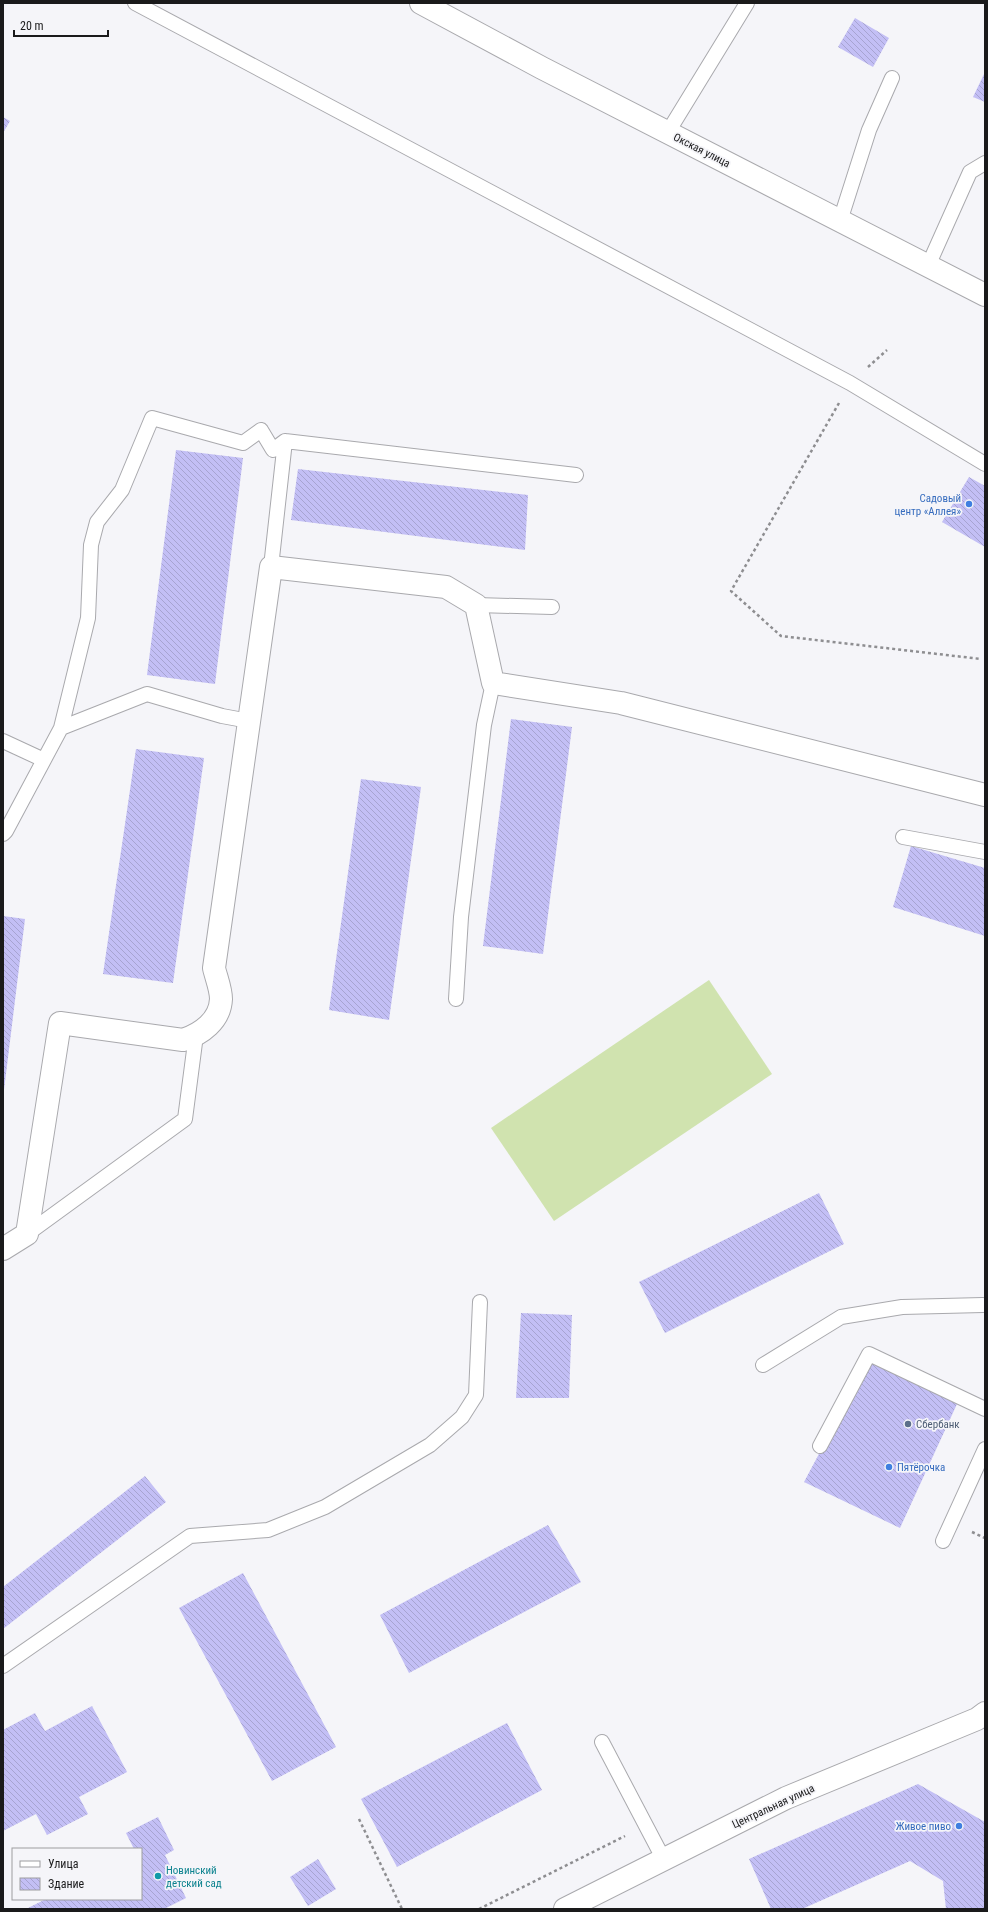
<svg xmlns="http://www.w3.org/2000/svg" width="988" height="1912" viewBox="0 0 988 1912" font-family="'Roboto Condensed',sans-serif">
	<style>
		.pitch { fill: #d0e3af }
		.building { fill: url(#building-back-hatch) }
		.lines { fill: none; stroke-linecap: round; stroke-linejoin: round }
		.lane-casing { stroke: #a9a9ad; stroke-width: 16 }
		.street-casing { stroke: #a9a9ad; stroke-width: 24 }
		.primary-casing { stroke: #a9a9ad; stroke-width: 24 }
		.path { stroke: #8e8e91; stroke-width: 2.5; stroke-dasharray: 3 3; stroke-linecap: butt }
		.lane { stroke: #fff; stroke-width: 14 }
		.street { stroke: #fff; stroke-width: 22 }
		.primary { stroke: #fff; stroke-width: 22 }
		.shop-dot { fill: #3f7fe0; stroke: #f5f5f9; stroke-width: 1.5 }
		.service-dot { fill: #5c6f8a; stroke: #f5f5f9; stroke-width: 1.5 }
		.culture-dot { fill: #0f9aa8; stroke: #f5f5f9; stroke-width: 1.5 }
		.labels { text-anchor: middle; stroke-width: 3.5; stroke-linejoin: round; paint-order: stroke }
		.street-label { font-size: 11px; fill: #1a1a1b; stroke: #f5f5f9 }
		.shop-label { font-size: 11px; fill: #366cbe; stroke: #f5f5f9; text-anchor: end }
		.service-label { font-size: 11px; fill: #4e5e75; stroke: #f5f5f9; text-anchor: start }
		.culture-label { font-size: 11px; fill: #0d838f; stroke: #f5f5f9; text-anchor: start }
	</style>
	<defs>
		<pattern id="building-back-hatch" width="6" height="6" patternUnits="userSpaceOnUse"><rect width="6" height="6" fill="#c3bff5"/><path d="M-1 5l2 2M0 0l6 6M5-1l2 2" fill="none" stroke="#a7a4d1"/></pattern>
	</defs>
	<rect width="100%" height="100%" fill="#f5f5f9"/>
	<path class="pitch" d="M709,980L772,1074L554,1221L491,1128Z"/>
	<path class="building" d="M855,18L889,38L873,67L838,47Z
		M985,72V102L973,97Z
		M3,117L10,121L3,133Z
		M176,450L243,458L215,684L147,675Z
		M298,469L528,495L525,550L291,520Z
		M969,477L985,486V547L942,522Z
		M511,719L572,727L543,954L483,946Z
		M136,749L204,758L173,983L103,974Z
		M361,779L421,787L389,1020L329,1010Z
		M911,846L985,868V936L893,907Z
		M3,916L25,919L4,1090H3Z
		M819,1193L844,1244L665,1333L639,1282Z
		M521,1313L572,1315L569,1398H516Z
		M869,1360L957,1404L900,1528L804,1482Z
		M145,1476L166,1502L3,1629V1587Z
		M548,1525L581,1582L409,1673L380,1615Z
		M243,1573L336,1747L272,1781L179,1608Z
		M92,1706L127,1772L79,1797L88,1814L47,1835L36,1814L3,1831V1730L35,1713L45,1731Z
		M507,1723L542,1790L397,1867L361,1799Z
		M918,1784L985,1822V1909H946L943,1881L910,1861L802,1909H771L749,1859Z
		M158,1817L174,1850L165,1855L186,1898L164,1909H26L46,1899H141V1849H134L126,1833Z
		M318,1859L336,1889L308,1906L290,1877Z"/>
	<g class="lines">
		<defs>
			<path id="lane" d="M135,3L850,383L985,464
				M668,132L747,3
				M840,221L869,130L892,78
				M928,266L970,172L985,163
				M285,441L576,475
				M476,605L552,607
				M61,728L147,694L222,716L249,721
				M3,741L44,760
				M3,834L6,831L61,728L88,618L91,545L97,522L122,490L152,418L243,443L261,430L273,450L285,441L271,567
				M903,837L985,852
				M456,999L461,917L484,725L493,683
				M27,1234L185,1119L196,1035
				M763,1365L841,1317L902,1307L983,1305
				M820,1446L869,1354L985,1409
				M943,1541L985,1449
				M3,1666L190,1536L268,1530L325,1507L430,1445L462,1417L476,1395L480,1302
				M602,1742L664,1860"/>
			<path id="street" d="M3,1249L27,1234L60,1023L183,1040C201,1034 220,1021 221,999C221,989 216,977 214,968L271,567L446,587L476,605L493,683L621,703L985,795
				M565,1909L786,1798L977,1719L985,1713"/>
			<path id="primary" d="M421,3L542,68L985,295"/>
		</defs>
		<use href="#lane" class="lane-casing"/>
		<use href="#street" class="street-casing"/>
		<use href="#primary" class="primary-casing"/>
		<path class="path" d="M868,367L887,350
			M839,403L731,591L781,636L981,659
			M972,1532L985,1538
			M359,1819L402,1909
			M479,1909L625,1836"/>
		<use href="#lane" class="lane"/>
		<use href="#street" class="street"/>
		<use href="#primary" class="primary"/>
	</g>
	<g class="shop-dot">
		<circle cx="969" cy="504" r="4"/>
		<circle cx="889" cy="1467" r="4"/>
		<circle cx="959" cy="1826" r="4"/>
	</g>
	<circle class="service-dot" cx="908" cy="1424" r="4"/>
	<circle class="culture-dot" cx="158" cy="1876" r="4"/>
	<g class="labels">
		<g class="street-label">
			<text transform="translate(702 150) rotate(27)" y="4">Окская улица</text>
			<text transform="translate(773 1806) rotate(-25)" y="4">Центральная улица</text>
		</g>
		<g class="shop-label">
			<text x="961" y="502">Садовый<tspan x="961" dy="13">центр «Аллея»</tspan></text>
			<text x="897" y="1471" text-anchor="start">Пятёрочка</text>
			<text x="951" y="1830">Живое пиво</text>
		</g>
		<g class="service-label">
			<text x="916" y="1428">Сбербанк</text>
		</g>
		<g class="culture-label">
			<text x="166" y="1874">Новинский<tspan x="166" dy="13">детский сад</tspan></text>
		</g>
	</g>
	<rect width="988" height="1912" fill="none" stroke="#1a1a1b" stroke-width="8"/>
	<rect x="12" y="1848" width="130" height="52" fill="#f5f5f9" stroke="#9d9da0"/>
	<rect x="20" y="1861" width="20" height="6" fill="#ffffff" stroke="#9d9da0"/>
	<text x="48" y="1868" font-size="12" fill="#1a1a1b">Улица</text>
	<rect x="20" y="1878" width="20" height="12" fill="url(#building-back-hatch)" stroke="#9d9da0"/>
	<text x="48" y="1888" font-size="12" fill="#1a1a1b">Здание</text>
	<path d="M14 30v6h94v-6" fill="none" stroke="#1a1a1b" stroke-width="2"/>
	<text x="20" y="30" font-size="12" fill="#1a1a1b" stroke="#f5f5f9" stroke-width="3" paint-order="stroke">20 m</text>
</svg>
